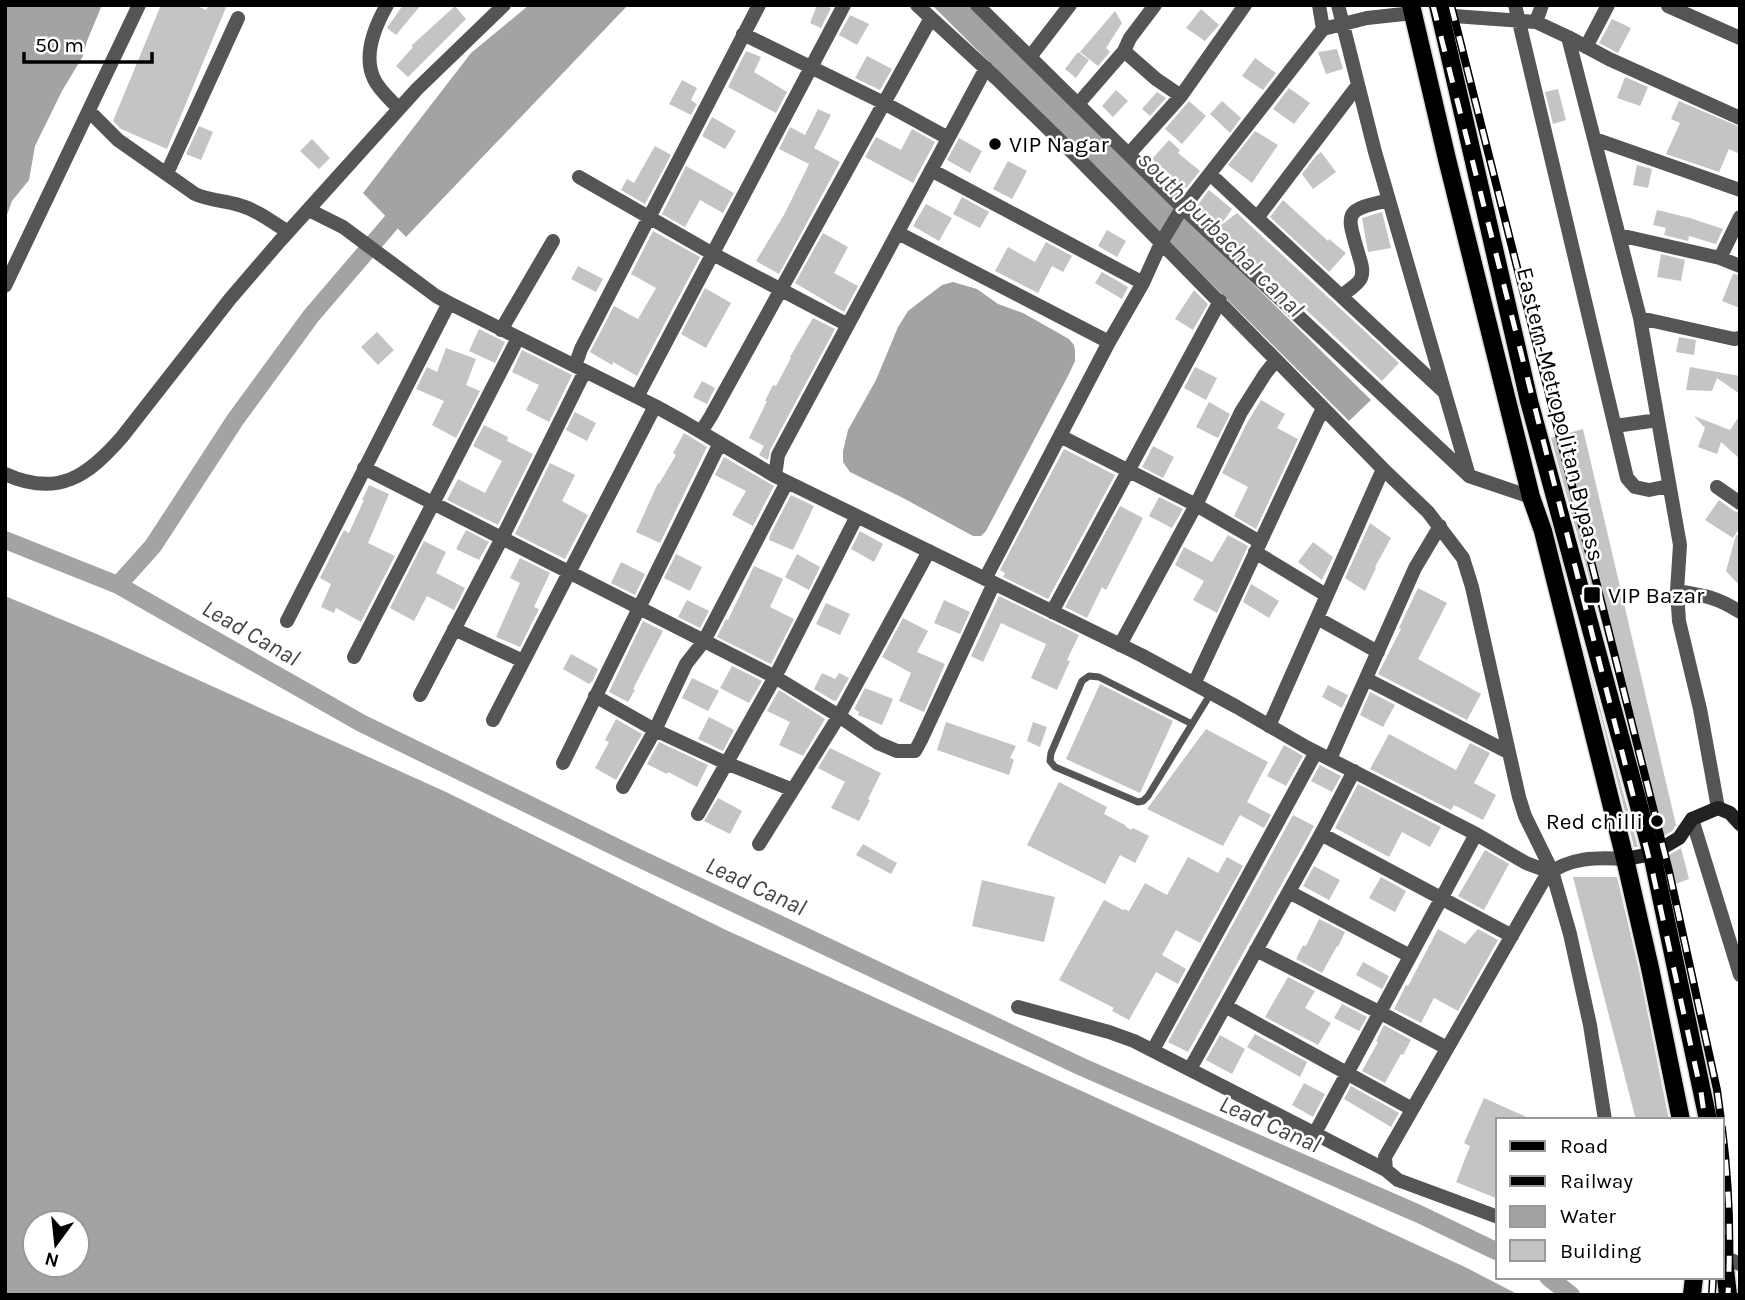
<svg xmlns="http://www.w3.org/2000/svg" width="1745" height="1300" viewBox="0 0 1745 1300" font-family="Karla,sans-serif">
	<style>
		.water { fill: #a3a3a3; fill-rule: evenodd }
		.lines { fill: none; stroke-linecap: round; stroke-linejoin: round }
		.canal { stroke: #a3a3a3; stroke-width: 18 }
		.building { fill: #c4c4c4 }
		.primary-casing { stroke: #dbdbdb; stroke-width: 21 }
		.lane { stroke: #555; stroke-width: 7 }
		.street { stroke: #555; stroke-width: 14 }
		.secondary { stroke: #222; stroke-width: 14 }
		.primary { stroke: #000; stroke-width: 18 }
		.rail-casing { stroke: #000; stroke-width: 8 }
		.rail { stroke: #fff; stroke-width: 5; stroke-dasharray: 16; stroke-linecap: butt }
		.poi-dot { fill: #000; stroke: #fff; stroke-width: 2.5 }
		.labels { text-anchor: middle; stroke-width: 5; stroke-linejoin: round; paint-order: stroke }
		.poi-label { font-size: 23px; fill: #000; stroke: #fff; text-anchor: start }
		.street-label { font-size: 23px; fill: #000; stroke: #fff }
		.water-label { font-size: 24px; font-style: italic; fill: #444; stroke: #fff }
	</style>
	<rect width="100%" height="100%" fill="#fff"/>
	<path class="water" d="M5,5H102L87,41L83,56L62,91L35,146L29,180L12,201L5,220Z
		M529,5H628L406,237L363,193L471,53Z
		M932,5H970L1371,400L1349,421Z
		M953,282L977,289L998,304L1023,313L1069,339L1074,345L1075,351V361L1069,374L986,531L981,536H973L903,498L850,472L843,462V451L848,430L876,380L898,327L908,311L942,285Z
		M5,596L99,635L446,792L728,931L1192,1141L1465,1267L1519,1295H5ZM77,1223V1265H35V1223Z"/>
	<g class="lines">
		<path class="canal" d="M5,540L118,585L361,723L632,855L1082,1067L1419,1214L1498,1252
			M118,585L153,546L235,420L311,316L407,204
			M1548,1277L1571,1295"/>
	</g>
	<path class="building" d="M161,5H195L206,10L209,5H227L167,149L121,129L113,121Z
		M403,5H421L396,35L387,28Z
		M817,5H823L831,8L821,28L810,23Z
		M455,6L466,19L408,77L396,66L413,47L411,46Z
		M1201,9L1219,25L1205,41L1186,28Z
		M1115,11L1122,23L1106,48L1110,52L1098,66L1080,52Z
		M850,15L869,24L857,45L839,35Z
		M1612,19L1631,28L1618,53L1599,43Z
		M1337,49L1343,69L1326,74L1318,52Z
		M746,51L761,57L754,72L787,92L776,113L728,87Z
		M1078,52L1089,60L1076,78L1065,69Z
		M867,56L892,69L880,90L855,78Z
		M1255,58L1276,73L1263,90L1242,76Z
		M1625,77L1648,87L1640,106L1617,98Z
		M682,80L697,88L691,100L697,104L691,115L669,104Z
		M1289,88L1310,103L1294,124L1273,109Z
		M1558,89L1566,120L1553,124L1545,92Z
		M1116,90L1128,101L1113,117L1102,106Z
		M1157,92L1166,98L1150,116L1142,109Z
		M1189,101L1206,116L1182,144L1165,129Z
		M1222,101L1241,118L1230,133L1210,114Z
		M1679,101L1740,127V154L1729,149L1719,172L1666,154L1680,123L1671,119Z
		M818,109L831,115L814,148L840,162L779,274L756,261L785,213L809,164L779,149L790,127L805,135Z
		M712,117L736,131L725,149L702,136Z
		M199,126L213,132L201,160L186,154Z
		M912,129L935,142L913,183L865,157L876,137L901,150Z
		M1255,131L1278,145L1252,183L1228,165Z
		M959,138L982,151L970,173L947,160Z
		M312,139L330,158L319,169L300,151Z
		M1169,140L1180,150L1178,153L1200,171L1186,188L1152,159Z
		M655,146L671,155L645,204L621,190L627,179L634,183Z
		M1321,152L1336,172L1313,189L1302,174L1316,156Z
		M1008,161L1027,171L1012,199L993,189Z
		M1637,165L1652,169L1648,188L1633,185Z
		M686,166L734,193L723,213L700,200L685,227L662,214Z
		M1209,190L1232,209L1220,226L1237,213L1399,363L1382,381L1256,263L1216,223L1215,224L1196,207Z
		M962,197L989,212L980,228L953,214Z
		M1283,200L1328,241L1329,239L1346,253L1329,272L1270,217Z
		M926,204L952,218L939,241L913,226Z
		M1657,210L1690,218L1723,229L1716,244L1689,236L1688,241L1664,235L1666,228L1653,225Z
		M1382,212L1391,248L1368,252L1362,218Z
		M1107,230L1126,241L1117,257L1098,246Z
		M653,231L700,257L637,376L613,362L612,365L590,352L614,306L638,319L656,288L631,274Z
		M823,233L848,247L834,273L858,286L844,312L795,283Z
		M1046,242L1072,256L1063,272L1052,266L1038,293L995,271L1008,247L1035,262Z
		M1661,254L1685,260L1681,281L1657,277Z
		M578,266L603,279L596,292L571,279Z
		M1102,272L1128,287L1122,299L1095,283Z
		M1733,274L1740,275V308L1722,301Z
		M705,288L731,303L706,348L681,334Z
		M1194,290L1208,304L1193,330L1175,319Z
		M813,318L835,329L770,450L768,460L759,455L764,446L749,438L767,401H765L773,385L776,386L791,358L790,357Z
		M479,329L505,342L495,363L469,351Z
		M377,332L394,350L378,365L361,347Z
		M1679,337L1696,340L1694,355L1676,352Z
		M446,348L476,359L466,385L480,391L456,438L432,425L444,401L416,389L427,367L437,372Z
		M522,350L572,375L549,422L526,410L539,385L512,372Z
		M1195,367L1217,378L1206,400L1184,388Z
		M1690,367L1740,376V394L1717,378L1712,391L1686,390Z
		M702,381L715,388L707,404L693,397Z
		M1261,400L1285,414L1277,428L1298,439L1256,529L1234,516L1248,487L1222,473L1247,423Z
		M1209,402L1230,414L1218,438L1196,427Z
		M575,412L596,423L587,441L566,430Z
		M1740,415V459L1721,442L1717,454L1698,447L1705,428L1694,416L1730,430Z
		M484,425L508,437L507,441L533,454L498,525L447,500L458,479L485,493L502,461L473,446Z
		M1583,429L1676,825L1672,831L1660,838L1551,438Z
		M684,433L707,447L660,543L636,532L658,483L659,484L676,455L673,453Z
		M1153,446L1174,457L1163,478L1142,467Z
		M1064,449L1115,475L1048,599L1003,577L1005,573L1000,570Z
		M724,457L774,486L753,526L732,515L746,491L715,475Z
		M550,463L575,475L562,501L588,515L565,559L515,534Z
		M369,485L389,494L368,543L395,556L361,622L336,608L334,613L321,607L331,584L320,578L344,530L349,533L364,500H362Z
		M791,495L814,506L793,550L769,540L770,535Z
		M1159,497L1183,509L1172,528L1149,516Z
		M1719,500L1734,511L1740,513V527L1733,538L1705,520Z
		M1120,506L1143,518L1106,590L1102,587L1087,618L1065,607Z
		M1370,523L1391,538L1375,567L1376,568L1365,591L1345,578Z
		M466,530L489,542L479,560L456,549Z
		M860,531L883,544L874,562L851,549Z
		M1228,535L1248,546L1217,613L1193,600L1204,581L1175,565L1184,547L1212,562Z
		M1736,535L1740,536V586L1726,571Z
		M424,541L446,552L436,573L465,588L454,610L427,596L414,621L390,608Z
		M1313,542L1333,557L1322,580L1298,562Z
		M676,554L702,567L690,591L664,578Z
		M797,554L820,567L809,590L785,577Z
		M520,558L550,573L534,607L539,609L520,647L496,637L520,583L510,578Z
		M621,562L645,574L635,595L611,583Z
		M754,566L783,579L770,607L794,619L771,664L717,637L726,619L728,620Z
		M1251,584L1279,601L1269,618L1243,602Z
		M1418,588L1447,603L1418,659L1481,694L1467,720L1378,674L1401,629L1399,628Z
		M999,596L1079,635L1067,660L1070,661L1057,690L1031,678L1046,644L1001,623L983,662L971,656Z
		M687,600L709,611L700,628L678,617Z
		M944,600L970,612L960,634L934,623Z
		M826,603L850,614L840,635L816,624Z
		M903,618L928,631L917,652L945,664L924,712L899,701L911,673L882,657Z
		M643,621L663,631L633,689L635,690L628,702L609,692Z
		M1580,634L1638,847H1634Z
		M571,654L598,669L592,682H591L589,684L563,669Z
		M732,666L762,681L749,703L720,688Z
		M822,673L835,679L839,673L849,678L836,701L834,700V701L814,689Z
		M692,678L719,691L708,711L682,698Z
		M1100,684L1173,721L1140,793L1066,759Z
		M1328,685L1348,695L1342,708L1322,697Z
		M865,688L893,699L882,725L858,715L859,712L854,709Z
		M779,690L825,719L803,756L779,745L790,722L767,711Z
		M1370,692L1395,705L1383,727L1360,715Z
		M709,717L734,730L723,751L698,739Z
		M616,719L642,734L616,780L595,768L609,742L605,740Z
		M946,722L1016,746L1010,758L1014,760L1009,775L937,750Z
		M1033,722L1047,727L1040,747L1027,741Z
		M1206,729L1268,762L1247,802L1271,815L1264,828L1240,815L1223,846L1147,809Z
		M1389,734L1456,770L1470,743L1490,753L1474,783L1496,795L1483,820L1454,805L1451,810L1370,769Z
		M659,742L708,765L697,787L668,772L667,774L647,764Z
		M1284,745L1303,756L1286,786L1267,776Z
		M830,748L881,773L868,799L870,800L859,821L831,808L845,782L818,768Z
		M1320,765L1341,776L1332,792L1311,781Z
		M1059,782L1107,807L1104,814L1125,825V826L1131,830L1133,828L1149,836L1135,863L1120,855L1105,884L1027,845Z
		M1358,784L1441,827L1430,847L1402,832L1389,857L1335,828Z
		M718,798L742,811L730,834L704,821Z
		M1293,815L1314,826L1188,1052L1168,1042Z
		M863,844L897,863L891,874L856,855Z
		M1681,848L1689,879L1670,886L1664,858Z
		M1485,850L1509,864L1484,910L1458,896Z
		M1188,857L1218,873L1227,857L1243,866L1200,943L1176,930L1162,955L1186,969L1178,984L1156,972L1129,1020L1112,1011L1114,1008L1059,980L1104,900L1123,910L1124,909L1129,911L1145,883L1167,895Z
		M1314,866L1340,880L1329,900L1303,886Z
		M1381,877L1406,891L1395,912L1369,898Z
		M1573,877H1617L1639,970L1669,1120H1636Z
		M982,880L1055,897L1044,942L972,926Z
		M1319,919L1345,932L1338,947L1337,946L1322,973L1296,959L1303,945L1306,946Z
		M1438,929L1465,944L1478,929L1498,940L1458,1011L1434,998L1421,1023L1394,1009L1406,985L1408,986Z
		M1363,962L1389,976L1382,989L1356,975Z
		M1288,977L1315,991L1305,1008L1331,1023L1318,1045L1265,1017Z
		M1342,1004L1367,1017L1359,1031L1334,1018Z
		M1384,1025L1411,1040L1403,1055L1401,1054L1385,1083L1362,1071L1378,1042L1376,1041Z
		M1255,1034L1307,1062L1300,1077L1247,1047Z
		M1220,1035L1245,1049L1232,1074L1206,1060Z
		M1304,1083L1325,1094L1313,1117L1292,1105Z
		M1351,1086L1399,1113L1391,1127L1344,1099Z
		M1484,1098L1533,1120H1498V1199L1456,1182L1470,1146L1464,1143Z"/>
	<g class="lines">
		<defs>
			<path id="primary" d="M1411,5L1447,159L1531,497L1543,531L1625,859L1650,968L1681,1120
				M1438,5L1529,401L1652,854L1708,1120
				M1722,1243L1728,1295
				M1692,1295L1694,1277"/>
		</defs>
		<use href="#primary" class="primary-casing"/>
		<path class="lane" d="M1192,724L1099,677L1089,676L1082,681L1051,753L1050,761L1055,767L1138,802L1143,801L1148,796L1211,693"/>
		<path class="street" d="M387,5C375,26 363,56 374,79C379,90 391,100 399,109
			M917,5L996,78L1070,150L1383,469L1428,512L1463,558L1472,587L1519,797L1525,816L1552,871L1570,934L1590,1025L1605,1120
			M977,5L1183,208L1469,476
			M1155,5L1130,38L1124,51L1156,79L1181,96L1245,5
			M1319,5L1323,29
			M1338,5L1375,152L1469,476L1531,497
			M1515,5L1627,478L1635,487L1649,490L1669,486
			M1668,6L1740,38
			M1440,15L1536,22L1568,37L1609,59L1740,118
			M1536,22L1542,5
			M743,34L884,103L948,138
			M1568,37L1640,318L1680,545L1677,591L1679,621L1700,709L1718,808
			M1586,47L1608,5
			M1030,57L1070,5
			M1078,104L1124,51
			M89,111L118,140L195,194C210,201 224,200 239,205C257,210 272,222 288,232
			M1595,139L1740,190
			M1129,154L1181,96
			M931,170L1143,283
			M167,173L238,18
			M1210,174L1444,392
			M579,177L713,254L848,325
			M309,210L343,227L436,296L449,303L655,406L684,422L775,476L1141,655L1237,707L1306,747L1476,834L1526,863L1542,869L1552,871
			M1257,218L1358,85
			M898,233L1109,342
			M1619,235L1720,258L1740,266
			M1720,258L1740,217
			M5,286L139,5
			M1341,296C1347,291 1358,285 1361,278C1364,271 1361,262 1359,256C1346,211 1343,211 1389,200
			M1640,318L1734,339L1740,338
			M501,330L553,241
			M575,366L581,349L759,5
			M637,397L844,5
			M1615,426L1658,420
			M701,432L711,416L931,18
			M1060,436L1196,505L1260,542
			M364,468L775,677L839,716L878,743L897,751H915L921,740L994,583
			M5,474C58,498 88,476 122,437L230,299L279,242L417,89L504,5
			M775,476L778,455L986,68
			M1717,487L1740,503
			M1255,552L1326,595
			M985,579L1109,342L1143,283L1161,243L1179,213L1323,29L1367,18L1413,13
			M1677,591C1703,595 1717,597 1740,612
			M1052,612L1220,301
			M1317,618L1378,652
			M287,621L449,303
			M454,629L523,661
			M1120,645L1196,505L1241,412L1265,374L1276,360
			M354,657L518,338
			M1366,679L1508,752
			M1194,684L1323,408
			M420,695L502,538L585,371
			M595,696L655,730L726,763L793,790
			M493,720L655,406
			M1269,726L1383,469
			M1330,759L1415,568L1440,526
			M563,763L720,443
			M623,787L655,730L686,664L704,641L787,482
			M698,814L775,677L857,516
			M1692,819L1740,975
			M1321,834L1512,936
			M759,844L839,716L929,551
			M1289,892L1410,956
			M1256,950L1379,1012L1447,1048
			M1225,1006L1412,1109
			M1018,1007L1109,1032L1134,1041L1386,1170
			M1153,1050L1316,752
			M1190,1069L1321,834L1354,771
			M1315,1133L1476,834
			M1498,1217L1398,1180L1386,1170L1385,1157L1546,876C1568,857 1598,857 1625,859
			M1724,1257L1740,1264"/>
		<path class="secondary" d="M1625,859L1652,854L1679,838L1692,819L1718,808L1730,813L1740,824"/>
		<use href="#primary" class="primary"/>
		<defs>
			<path id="rail" d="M1433,5L1653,874L1701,1092L1705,1120
				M1451,5L1669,871L1717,1090L1721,1120
				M1722,1128C1729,1183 1731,1240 1728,1295
				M1712,1295L1713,1277"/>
		</defs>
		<use href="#rail" class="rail-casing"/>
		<use href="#rail" class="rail"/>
	</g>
	<g class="poi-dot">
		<circle cx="995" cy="144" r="7"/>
		<rect x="1583" y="586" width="18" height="18" rx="3.5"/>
		<circle cx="1657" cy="821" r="7"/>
	</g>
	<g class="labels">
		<g class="poi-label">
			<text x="1009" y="152">VIP Nagar</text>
			<text x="1608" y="603">VIP Bazar</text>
			<text x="1643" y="829" text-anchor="end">Red chilli</text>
		</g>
		<g class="street-label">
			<text transform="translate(1561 414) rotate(76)" y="8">Eastern Metropolitan Bypass</text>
		</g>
		<g class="water-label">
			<text transform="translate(1221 234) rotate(45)" y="8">south purbachal canal</text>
			<text transform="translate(251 633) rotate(30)" y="8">Lead Canal</text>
			<text transform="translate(756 886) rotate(25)" y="8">Lead Canal</text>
			<text transform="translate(1270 1124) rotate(24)" y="8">Lead Canal</text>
		</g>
	</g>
	<rect width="1745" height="1300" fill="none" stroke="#000000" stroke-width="14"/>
	<rect x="1496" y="1118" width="228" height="161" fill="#ffffff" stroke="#999999" stroke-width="2"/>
	<rect x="1510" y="1141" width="35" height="10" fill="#000000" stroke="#999999" stroke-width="2"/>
	<text x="1560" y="1153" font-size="21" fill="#000000">Road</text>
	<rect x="1510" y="1176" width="35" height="10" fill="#000000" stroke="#999999" stroke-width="2"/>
	<text x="1560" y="1188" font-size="21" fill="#000000">Railway</text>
	<rect x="1510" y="1206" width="35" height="21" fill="#a3a3a3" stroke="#999999" stroke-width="2"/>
	<text x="1560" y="1223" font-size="21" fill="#000000">Water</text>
	<rect x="1510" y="1240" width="35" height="21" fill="#c4c4c4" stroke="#999999" stroke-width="2"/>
	<text x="1560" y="1258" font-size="21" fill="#000000">Building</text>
	<g transform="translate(56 1244) rotate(195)"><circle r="33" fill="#ffffff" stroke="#999999" stroke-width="2"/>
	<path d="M0-5L12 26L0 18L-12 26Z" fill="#000000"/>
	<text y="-10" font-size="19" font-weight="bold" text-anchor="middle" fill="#000000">N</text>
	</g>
	<path d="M24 52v10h128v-10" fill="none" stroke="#000000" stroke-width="3.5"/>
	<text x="35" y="52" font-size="21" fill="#000000" stroke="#ffffff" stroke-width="5" paint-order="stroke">50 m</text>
</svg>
